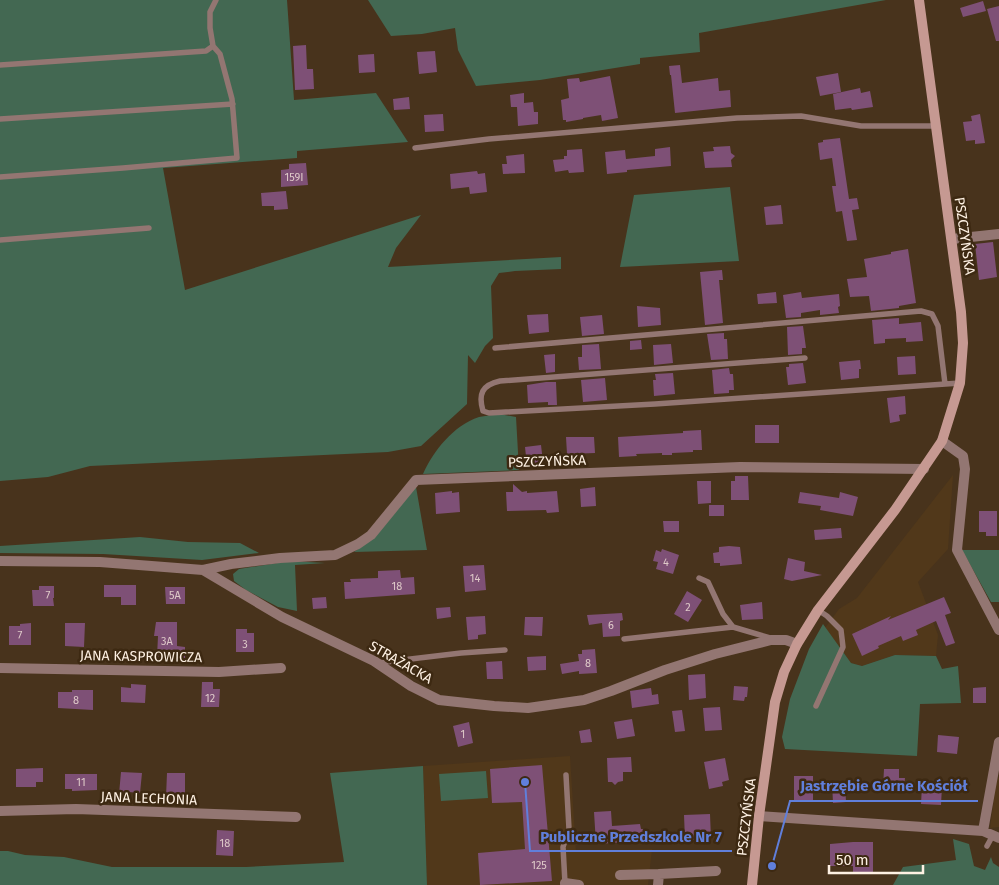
<svg xmlns="http://www.w3.org/2000/svg" width="999" height="885" viewBox="0 0 999 885" font-family="'Fira Sans',sans-serif">
	<style>
		.built { fill: #51381a }
		.green { fill: #436852 }
		.building { fill: #7e5076 }
		.lines { fill: none; stroke-linecap: round; stroke-linejoin: round }
		.lane { stroke: #937672; stroke-width: 5.5 }
		.street { stroke: #937672; stroke-width: 10 }
		.secondary { stroke: #c69992; stroke-width: 10 }
		.labels { text-anchor: middle; stroke-width: 5; stroke-linejoin: round; paint-order: stroke }
		.number-label { font-size: 11px; fill: #dec9c8 }
		.street-label { font-size: 14px; fill: #fef1e3; stroke: #3d2912 }
		.leader { fill: none; stroke: #607fdb; stroke-width: 2 }
		.callout-dot { fill: #607fdb; stroke: #3d2912; stroke-width: 2 }
		.callout-label { font-size: 15px; text-anchor: middle; font-weight: bold; fill: #607fdb; stroke: #3d2912; stroke-width: 5; stroke-linejoin: round; paint-order: stroke }
	</style>
	<rect width="100%" height="100%" fill="#48331c"/>
	<path class="built" d="M953,475L948,549L918,582L938,635L936,656L895,655L862,666L851,663L825,628L839,609L857,598Z
		M570,756L576,852L652,849L648,885H427L423,766Z
		M997,777L999,778V827L990,828Z"/>
	<path class="green" d="M0,0H287L294,100L376,93L408,142L297,151V158L163,168L185,290L421,215L396,248L388,267L561,257V269L515,271L499,273L491,286L493,338L485,346L475,363L468,355L467,404L421,446L388,452L90,466L48,477L0,481Z
		M368,0H886L699,33L700,52L640,58V64L540,80L476,86L458,50L455,28L422,34L391,36Z
		M730,187L739,261L620,267L634,195Z
		M499,414L516,417L519,470L423,474C434,450 453,426 479,417C485,416 492,415 499,414Z
		M416,487L427,550L354,552L375,537Z
		M140,537L188,542L240,543L259,553L202,560L103,554L0,553V546Z
		M962,550H999V602H991Z
		M290,561L325,563L295,565L297,611L278,607L246,590L234,581L233,574L239,569Z
		M823,624L851,663L862,666L895,655L936,656L942,669L958,666L961,703L920,704L917,756L785,749L782,737L790,699L809,649Z
		M423,766L427,885H0V851H8L25,855L64,857L112,867H246L344,862L330,773Z
		M486,771L488,798L441,801L439,774Z
		M953,839L969,844L974,866L985,870L991,857L993,863L999,867V885H893L903,867L956,860Z"/>
	<path class="building" d="M983,1L986,11L963,17L960,8Z
		M999,6V41H996L987,9Z
		M306,45L307,69H313L314,89L295,90L293,46Z
		M435,51L437,72L419,74L417,52Z
		M374,54L375,72L359,73L358,55Z
		M680,65L682,83L718,78L719,91L730,90L731,107L675,113L671,75H670L669,66Z
		M838,73L841,92L820,96L816,77Z
		M610,76L618,118L602,121L601,115L583,118V119L566,122V120H563L561,100L569,98L567,79L579,78L580,82Z
		M860,88L861,93L870,91L873,107L852,110L851,108L835,110L833,94Z
		M524,93V103L533,102L534,112H538V124L518,126L517,107H511L510,95Z
		M409,97L410,109L394,110L393,99Z
		M443,114L444,131L425,132L424,115Z
		M980,114L985,143L975,144V140L966,141L963,122L972,121L971,116Z
		M840,138L849,199L857,198L859,209L852,210L857,240L847,241L842,211L836,212L832,186H836L832,158L820,160L818,143L823,142V140Z
		M730,146L731,153L735,156L731,160L732,167L705,168L703,152L714,151L713,147Z
		M670,147L671,166L627,170V172L607,174L605,152L625,150L626,159L655,156V149Z
		M582,149L584,172L569,173L568,170L555,172L553,160L564,159V156H567V150Z
		M524,154L525,173L503,174L502,164H507L506,156Z
		M306,163L308,185L281,187V170L289,169V164Z
		M477,171L478,174L485,173L487,192L470,194L469,187L451,189L450,174Z
		M286,191L288,209L274,210V206H262L261,193Z
		M781,205L783,224L766,225L764,207Z
		M993,242L997,277L979,280L975,244Z
		M908,249L916,303L899,306V308L871,311L869,296L850,297L847,279L867,277L864,259L891,254V252Z
		M722,270L723,280H719L723,323L705,325L700,272Z
		M776,292L777,303L758,304L757,294Z
		M801,292L802,298L839,294L840,306L838,307L839,313L820,315V310L801,313V317L786,318L783,295Z
		M637,306L660,308L661,325L638,327Z
		M548,314L549,332L529,334L527,315Z
		M602,315L604,334L582,336L580,317Z
		M899,318V324L921,322L923,341L906,342V338L885,339V343L874,344L872,320Z
		M803,326L806,348H802V354L788,355L787,327Z
		M724,333V339H727L728,359L711,360L707,334Z
		M641,340L642,349L630,350V341Z
		M599,344L601,369L579,370L578,357H582V345Z
		M671,344L673,363L654,365L653,345Z
		M555,354V372L546,373L544,355Z
		M915,356L916,374L898,375L897,357Z
		M860,360L861,369H859V378L841,380L839,362Z
		M803,363L806,383L788,385L786,367H789V364Z
		M729,368L730,374H733L734,390H729V393L714,394L712,370Z
		M673,373L675,394L654,396L653,380H656L655,374Z
		M605,378L607,400L583,402L581,380Z
		M546,382H556L557,405H548V402L528,403L527,385Z
		M905,396L906,414L899,415L900,421L890,423L887,398Z
		M755,425H779V443H755Z
		M701,430L702,450H693V452L672,453V455H662V453L636,454L637,456L619,457L618,437L683,433V431Z
		M566,437H594L595,453L567,454Z
		M541,445L543,462H537L538,465L527,466L525,447Z
		M735,476H748L749,500H731V481H735Z
		M697,481H711V503L698,504Z
		M513,484L522,492L527,491V493L557,491L559,512L547,513L546,510L507,511L506,492H513Z
		M595,487L596,506L581,507L580,489Z
		M452,491V493L459,492L460,512L436,514L435,493Z
		M800,492L839,498L840,492L858,497L853,516L820,510L821,506L798,503Z
		M709,505H724V516H709Z
		M979,511H997V536H986V532H979Z
		M663,521H679V532H664Z
		M841,528L842,538L815,540L814,530Z
		M729,546L740,547L742,564L720,566V563H714L713,553L719,552V547Z
		M662,549L679,555L673,574L656,569L658,562L653,561L656,550L661,552Z
		M788,558L805,562L804,571L822,575L792,581L784,579Z
		M484,565L486,590L465,592L463,566Z
		M400,570L401,578L414,577L415,594L345,599L344,582H351L350,579L378,578V571Z
		M104,585H136V605H121V597H104Z
		M39,586H54V598H53L54,606H33L32,590H39Z
		M165,587H185V604H166Z
		M687,591L702,600L688,622L674,614Z
		M326,597L327,608L313,609L312,598Z
		M944,597L951,613L945,615L955,643L946,646L936,621L916,630L918,635L903,641L901,636L878,646L879,648L862,656L852,634L891,616L888,620Z
		M762,602L763,619L742,620L740,605Z
		M450,607L451,617L437,619L436,608Z
		M622,613L623,620L620,621V636L603,637L602,623L589,625L587,615Z
		M485,616L486,634L478,635V639L468,640L466,617Z
		M525,617H543L542,636L524,635Z
		M156,622H177V646L185,647V658L157,657L158,636H154Z
		M31,623V645H9V626H20V624Z
		M65,623H85L84,647L65,646Z
		M236,629H247V633H254V652H236Z
		M595,649L597,673L579,674V671L562,674L560,664L579,661L578,654H582V650Z
		M546,656V670L528,671L527,657Z
		M502,661L503,679H487L486,662Z
		M705,674L706,698L689,700L688,675Z
		M202,682H213V689H220L219,707H201Z
		M131,684L146,685L145,703L121,702V687L131,688Z
		M734,686L748,687L747,697H745L744,701L733,700Z
		M986,687V703H973V688Z
		M651,688L652,695L658,694L659,704L632,708L630,691Z
		M72,690H93V710L58,708V692H72Z
		M720,707L722,730L705,731L703,708Z
		M682,710L685,731L675,732L672,711Z
		M632,719L635,736L617,739L614,722Z
		M469,722L473,743L458,747L453,726Z
		M590,729L592,742L581,743L579,731Z
		M938,735L959,737L957,754L937,752Z
		M631,757L632,772H623V781L618,782L615,785L612,782H608L607,758Z
		M725,758L729,780L722,782L723,786L709,789L704,762Z
		M542,765L552,881L480,885L478,853L525,849L522,802L492,803L490,769Z
		M43,768V782H36V787H16V769Z
		M884,769H899V778H905L904,788H883Z
		M121,772L142,773L140,793L129,792V794H119Z
		M167,773H185V798L166,797Z
		M65,774H97V790L72,791V789H65Z
		M794,776H813V801L794,802Z
		M845,781L846,802L833,803L832,782Z
		M922,785L942,786L941,805L921,804Z
		M611,811L612,826L640,824L641,829H647L648,841L596,844L594,812Z
		M710,814L711,839L685,840L684,815Z
		M217,830L234,831L233,856L216,855Z
		M853,842H873V874H853V866H830V844Z"/>
	<g class="lines">
		<path class="lane" d="M0,65L206,51L213,46
			M0,119L233,104
			M415,148L489,139L737,118L801,116L861,126H937
			M0,177L123,168L237,158L232,99L220,54L213,46L210,28V12L216,0
			M0,240L149,228
			M495,348L921,311L932,314L938,326L945,384
			M805,358L500,381C482,385 478,394 483,411L489,413L655,404L960,383
			M733,627L770,638
			M624,639L733,627L723,614L708,582L699,578
			M377,663L461,653L505,650
			M816,706L843,647L841,630L827,616L818,610
			M987,846L993,835
			M563,884L565,883L563,847L569,829L566,775"/>
		<path class="street" d="M952,239L999,234
			M942,441L963,456L965,469L957,550L999,630
			M0,561L100,562L203,570L282,617L374,661L411,686L439,700L494,706L528,708L584,700L611,691L665,670L715,654L771,640H786L797,644
			M203,570L231,564L280,558L335,555L358,544L371,535L416,480L740,467L924,469
			M0,668L219,672L281,668
			M0,811L76,809L296,817
			M759,816L983,831L999,838
			M983,831L999,742
			M659,874L716,871
			M620,875L659,874L658,885
			M565,883L579,885"/>
		<path class="secondary" d="M752,885L759,816L775,702L784,672L797,644L818,610L895,510L942,441L960,383L963,343L961,312L919,0"/>
	</g>
	<g class="labels">
		<g class="number-label">
			<text x="294" y="181">159I</text>
			<text x="666" y="566">4</text>
			<text x="475" y="582">14</text>
			<text x="397" y="590">18</text>
			<text x="48" y="599">7</text>
			<text x="175" y="599">5A</text>
			<text x="688" y="611">2</text>
			<text x="611" y="629">6</text>
			<text x="20" y="639">7</text>
			<text x="167" y="645">3A</text>
			<text x="245" y="648">3</text>
			<text x="588" y="667">8</text>
			<text x="210" y="702">12</text>
			<text x="76" y="704">8</text>
			<text x="463" y="738">1</text>
			<text x="81" y="786">11</text>
			<text x="225" y="847">18</text>
			<text x="539" y="869">125</text>
		</g>
		<g class="street-label">
			<text transform="translate(965 236) rotate(82)" y="5">PSZCZYŃSKA</text>
			<text transform="translate(547 461) rotate(-2)" y="5">PSZCZYŃSKA</text>
			<text transform="translate(141 656) rotate(1)" y="5">JANA KASPROWICZA</text>
			<text transform="translate(401 662) rotate(30)" y="5">STRAŻACKA</text>
			<text transform="translate(149 798) rotate(2)" y="5">JANA LECHONIA</text>
			<text transform="translate(746 817) rotate(-83)" y="5">PSZCZYŃSKA</text>
		</g>
	</g>
	<path class="leader" d="M772 866L790 801H978M525 782L530 851H732"/>
	<g class="callout-dot">
		<circle cx="772" cy="866" r="5"/>
		<circle cx="525" cy="782" r="5"/>
	</g>
	<g class="callout-label">
		<text x="884" y="791">Jastrzębie Górne Kościół</text>
		<text x="631" y="842">Publiczne Przedszkole Nr 7</text>
	</g>
	<path d="M829 865v8h94v-8" fill="none" stroke="#fef1e3" stroke-width="2.5"/>
	<text x="836" y="865" font-size="15" fill="#fef1e3" stroke="#3d2912" stroke-width="4" paint-order="stroke">50 m</text>
</svg>
